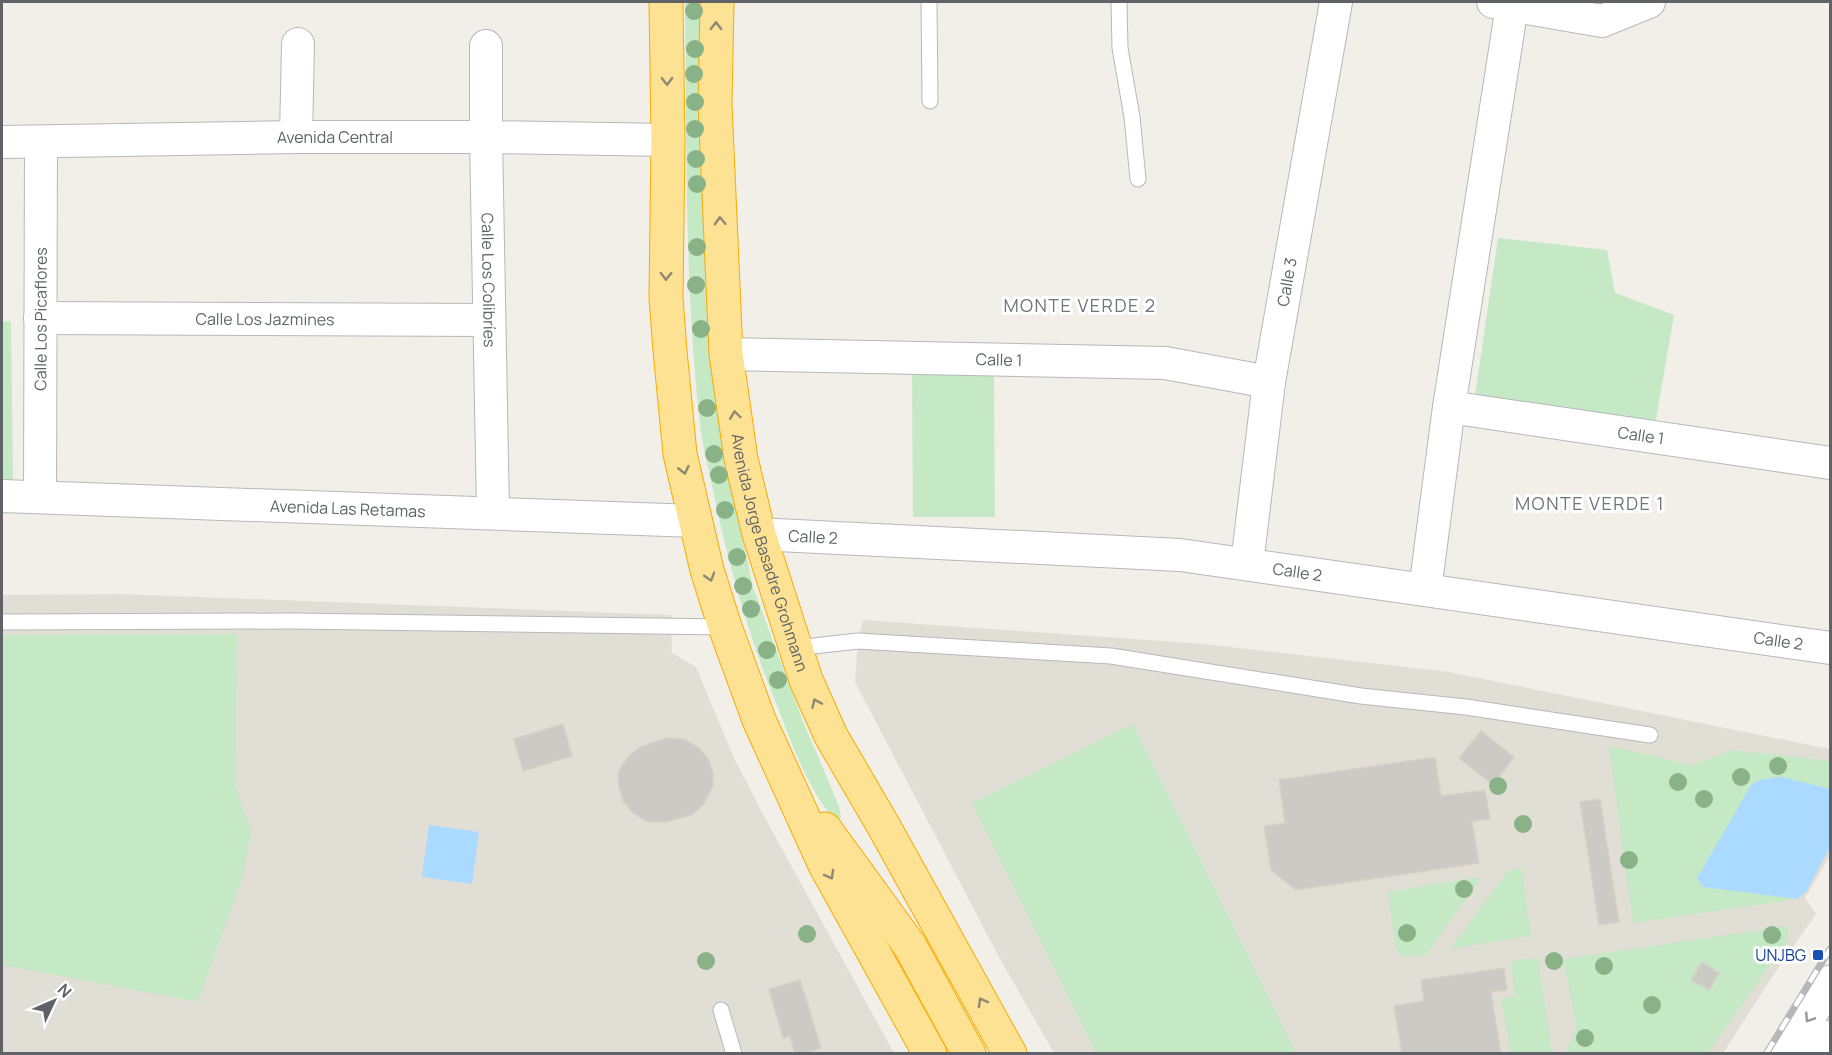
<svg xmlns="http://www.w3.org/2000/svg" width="1832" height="1055" viewBox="0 0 1832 1055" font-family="Manrope,sans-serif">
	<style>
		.education { fill: #e1ded6 }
		.green { fill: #c5e8c5 }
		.water { fill: #aadaff }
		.building { fill: #cccac5; stroke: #d6d1c6; stroke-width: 1.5 }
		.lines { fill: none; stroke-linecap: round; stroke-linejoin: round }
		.lane-casing { stroke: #b5b8bc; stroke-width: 17 }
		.street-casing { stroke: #b5b8bc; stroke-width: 34 }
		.secondary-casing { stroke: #b6babf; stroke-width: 35 }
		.highway-casing { stroke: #f9ab00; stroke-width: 35 }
		.lane { stroke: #fff; stroke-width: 15 }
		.street { stroke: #fff; stroke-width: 32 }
		.secondary { stroke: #fff; stroke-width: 33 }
		.highway { stroke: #fde293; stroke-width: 33 }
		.rail-casing { stroke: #b6b7b8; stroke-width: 7 }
		.rail { stroke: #fff; stroke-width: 4.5; stroke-dasharray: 14; stroke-linecap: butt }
		.tree { fill: #89b387 }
		.oneway { stroke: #8e8975 }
		.oneway2 { stroke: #979a9d }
		.transit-dot { fill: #1a4fb4; stroke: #fff; stroke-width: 2 }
		.labels { text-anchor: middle; stroke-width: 6; stroke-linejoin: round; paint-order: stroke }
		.street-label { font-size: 16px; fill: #5f6368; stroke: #fff }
		.transit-label { font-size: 16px; fill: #164399; stroke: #fff; text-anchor: end }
		.neighbourhood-label { font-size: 18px; letter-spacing: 1.5px; fill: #70757a; stroke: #fff }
	</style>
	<rect width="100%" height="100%" fill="#f1efe8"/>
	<path class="education" d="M120,594L671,615L672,653L696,667L734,758L765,818L894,1053H2V595Z
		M863,620L1204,644L1449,672L1830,749V856L1805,898L1816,914L1774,974L1723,1053H1054L1000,959L855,682L858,641Z"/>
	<path class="green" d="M685,2H704L707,320L722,441L753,587L802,719L839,806L841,817L838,823C809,794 791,741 776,703C748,634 728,563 713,490C709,471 704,452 701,432C684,290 687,145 685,2Z
		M1498,238L1607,250L1615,293L1674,315L1655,425L1475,396Z
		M11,321L13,480H2V322Z
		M912,375H994L995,517H913Z
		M237,634L235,785L251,832L243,875L198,1002L2,965V635Z
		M1133,724L1296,1053H1096L972,803Z
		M1609,746L1692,765L1733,750L1830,761V789L1782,777L1703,887L1797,899L1633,923Z
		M1522,868L1531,936L1450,949L1509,870Z
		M1471,878H1481L1426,955L1403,956L1396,950L1388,892Z
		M1788,926L1787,941L1708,1053H1565L1577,1028L1563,959Z
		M1538,958L1552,1053H1511L1501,999L1515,996L1511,961Z"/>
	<path class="water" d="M1782,777L1830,789V847L1806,892L1797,899L1703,887L1697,878L1752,784L1763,779Z
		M429,825L479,832L472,884L422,877Z"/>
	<path class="building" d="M563,724L572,756L523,771L514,739Z
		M1481,731L1514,757L1493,785L1459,758Z
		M667,738L684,739L699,748L709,760L713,774V786L703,805L691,815L666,822H648L633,813L623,801L619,787L618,775L621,767L629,756L640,747Z
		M1435,757L1441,796L1485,790L1490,819L1472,821L1479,863L1296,890L1271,870L1264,826L1285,823L1279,780Z
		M1600,799L1619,922L1599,925L1580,802Z
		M1702,962L1719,973L1709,990L1691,980Z
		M1504,968L1507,990L1491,992L1501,1054H1402L1394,1006L1424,1001L1421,980Z
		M800,980L821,1048L804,1054H795L790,1036L783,1038L769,989Z"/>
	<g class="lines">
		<defs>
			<path id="lane" d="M929,2L930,101
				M1119,2L1120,48L1132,117L1138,179
				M2,622L292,621L725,627
				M796,648L858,641L1111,656L1361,696L1466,707L1650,735
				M721,1010L734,1054"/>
			<g id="street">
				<path d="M1493,2L1602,21L1649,2"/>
				<path id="s1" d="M486,46V137L493,513"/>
				<path d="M296,137L298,44"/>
				<path id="s2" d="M2,142L296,137H486L668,140"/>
				<path id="s3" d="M40,318L489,320"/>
				<path id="s4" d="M726,354L1165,363L1269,382"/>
				<path id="s5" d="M1449,407L1830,463"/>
				<path id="s6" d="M2,496L695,521"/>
				<path id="s7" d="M40,496L41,142"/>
				<path id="s8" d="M759,534L1180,555L1830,648"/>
				<path id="s9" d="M1247,564L1269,382L1336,2"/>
				<path d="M1425,590L1449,407L1512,6"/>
			</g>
			<path id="secondary" d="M1786,1054L1830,982
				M1820,1054L1830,1037"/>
			<g id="highway">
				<path d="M666,2L668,140L666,298L670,351L680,454L707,570L725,627L759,720L825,865L930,1054"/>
				<path id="s10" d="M717,2L715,104L726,354L741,459L759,534L806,680L831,736L883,825L1010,1054"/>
				<path d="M825,829L910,946L969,1054"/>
			</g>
		</defs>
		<use href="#lane" class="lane-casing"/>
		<use href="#street" class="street-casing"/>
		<use href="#secondary" class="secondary-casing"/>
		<use href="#highway" class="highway-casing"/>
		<use href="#lane" class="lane"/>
		<use href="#street" class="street"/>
		<use href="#secondary" class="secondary"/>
		<use href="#highway" class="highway"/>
		<defs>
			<path id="rail" d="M1766,1054L1830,949"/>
		</defs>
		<use href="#rail" class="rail-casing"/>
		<use href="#rail" class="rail"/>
	</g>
	<g class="tree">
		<circle cx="694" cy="11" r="9"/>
		<circle cx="695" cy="49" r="9"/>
		<circle cx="694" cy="74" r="9"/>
		<circle cx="695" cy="102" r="9"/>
		<circle cx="695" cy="129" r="9"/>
		<circle cx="696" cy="159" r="9"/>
		<circle cx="697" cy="184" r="9"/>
		<circle cx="697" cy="247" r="9"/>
		<circle cx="696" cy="285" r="9"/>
		<circle cx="701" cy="329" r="9"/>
		<circle cx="707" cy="408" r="9"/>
		<circle cx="714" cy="454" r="9"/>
		<circle cx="719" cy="475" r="9"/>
		<circle cx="725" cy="510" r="9"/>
		<circle cx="737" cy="557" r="9"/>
		<circle cx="743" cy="586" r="9"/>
		<circle cx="751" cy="609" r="9"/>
		<circle cx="767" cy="650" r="9"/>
		<circle cx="778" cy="680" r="9"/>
		<circle cx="1778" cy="766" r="9"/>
		<circle cx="1741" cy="777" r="9"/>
		<circle cx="1678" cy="782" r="9"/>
		<circle cx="1498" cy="786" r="9"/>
		<circle cx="1704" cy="799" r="9"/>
		<circle cx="1523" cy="824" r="9"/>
		<circle cx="1629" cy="860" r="9"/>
		<circle cx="1464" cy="889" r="9"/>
		<circle cx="1407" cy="933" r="9"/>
		<circle cx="807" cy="934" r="9"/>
		<circle cx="1772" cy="935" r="9"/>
		<circle cx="706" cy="961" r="9"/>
		<circle cx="1554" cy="961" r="9"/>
		<circle cx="1604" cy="966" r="9"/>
		<circle cx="1652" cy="1005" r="9"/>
		<circle cx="1585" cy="1038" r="9"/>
	</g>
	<defs><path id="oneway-chevron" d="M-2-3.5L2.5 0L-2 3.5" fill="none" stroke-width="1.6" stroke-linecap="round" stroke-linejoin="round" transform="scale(1.5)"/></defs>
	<g class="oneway">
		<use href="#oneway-chevron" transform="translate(716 26) rotate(-89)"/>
		<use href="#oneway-chevron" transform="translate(667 81) rotate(89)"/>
		<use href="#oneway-chevron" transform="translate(720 221) rotate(-92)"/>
		<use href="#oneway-chevron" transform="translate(666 276) rotate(91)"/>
		<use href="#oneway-chevron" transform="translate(735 415) rotate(-98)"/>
		<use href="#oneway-chevron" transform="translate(684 470) rotate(77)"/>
		<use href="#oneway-chevron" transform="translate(710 577) rotate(73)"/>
		<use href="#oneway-chevron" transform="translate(816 703) rotate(-114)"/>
		<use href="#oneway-chevron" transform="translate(830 875) rotate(61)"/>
		<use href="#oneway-chevron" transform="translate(982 1002) rotate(-119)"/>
	</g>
	<use class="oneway2" href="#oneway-chevron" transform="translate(1809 1018) rotate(123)"/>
	<rect class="transit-dot" x="1812" y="949" width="12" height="12" rx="3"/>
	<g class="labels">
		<g class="street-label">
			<text dy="6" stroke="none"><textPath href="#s2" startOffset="333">Avenida Central</textPath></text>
			<text dy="6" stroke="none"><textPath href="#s1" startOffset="234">Calle Los Colibríes</textPath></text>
			<text dy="6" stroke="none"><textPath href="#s9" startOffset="285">Calle 3</textPath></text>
			<text dy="6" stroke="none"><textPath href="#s7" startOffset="177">Calle Los Picaflores</textPath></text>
			<text dy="6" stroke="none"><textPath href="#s3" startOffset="225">Calle Los Jazmines</textPath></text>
			<text dy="6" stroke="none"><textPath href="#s4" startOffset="273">Calle 1</textPath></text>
			<text dy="6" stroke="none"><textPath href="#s5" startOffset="194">Calle 1</textPath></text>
			<text dy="6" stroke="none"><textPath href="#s6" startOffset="346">Avenida Las Retamas</textPath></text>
			<text dy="6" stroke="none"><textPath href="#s8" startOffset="54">Calle 2</textPath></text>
			<text dy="6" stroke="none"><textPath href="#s10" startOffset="556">Avenida Jorge Basadre Grohmann</textPath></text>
			<text dy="6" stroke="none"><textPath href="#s8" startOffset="540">Calle 2</textPath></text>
			<text dy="6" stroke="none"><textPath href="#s8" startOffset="1026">Calle 2</textPath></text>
		</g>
		<g class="transit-label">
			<text x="1806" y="961">UNJBG</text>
		</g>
		<g class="neighbourhood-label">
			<text x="1080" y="312">MONTE VERDE 2</text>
			<text x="1590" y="510">MONTE VERDE 1</text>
		</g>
	</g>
	<rect width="1832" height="1055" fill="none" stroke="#5f6368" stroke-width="6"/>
	<g transform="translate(54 1001) rotate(46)" stroke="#ffffff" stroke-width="4.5" paint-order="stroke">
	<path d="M0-4.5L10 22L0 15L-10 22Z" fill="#5f6368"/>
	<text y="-9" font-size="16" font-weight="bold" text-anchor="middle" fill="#5f6368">N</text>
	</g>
</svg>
